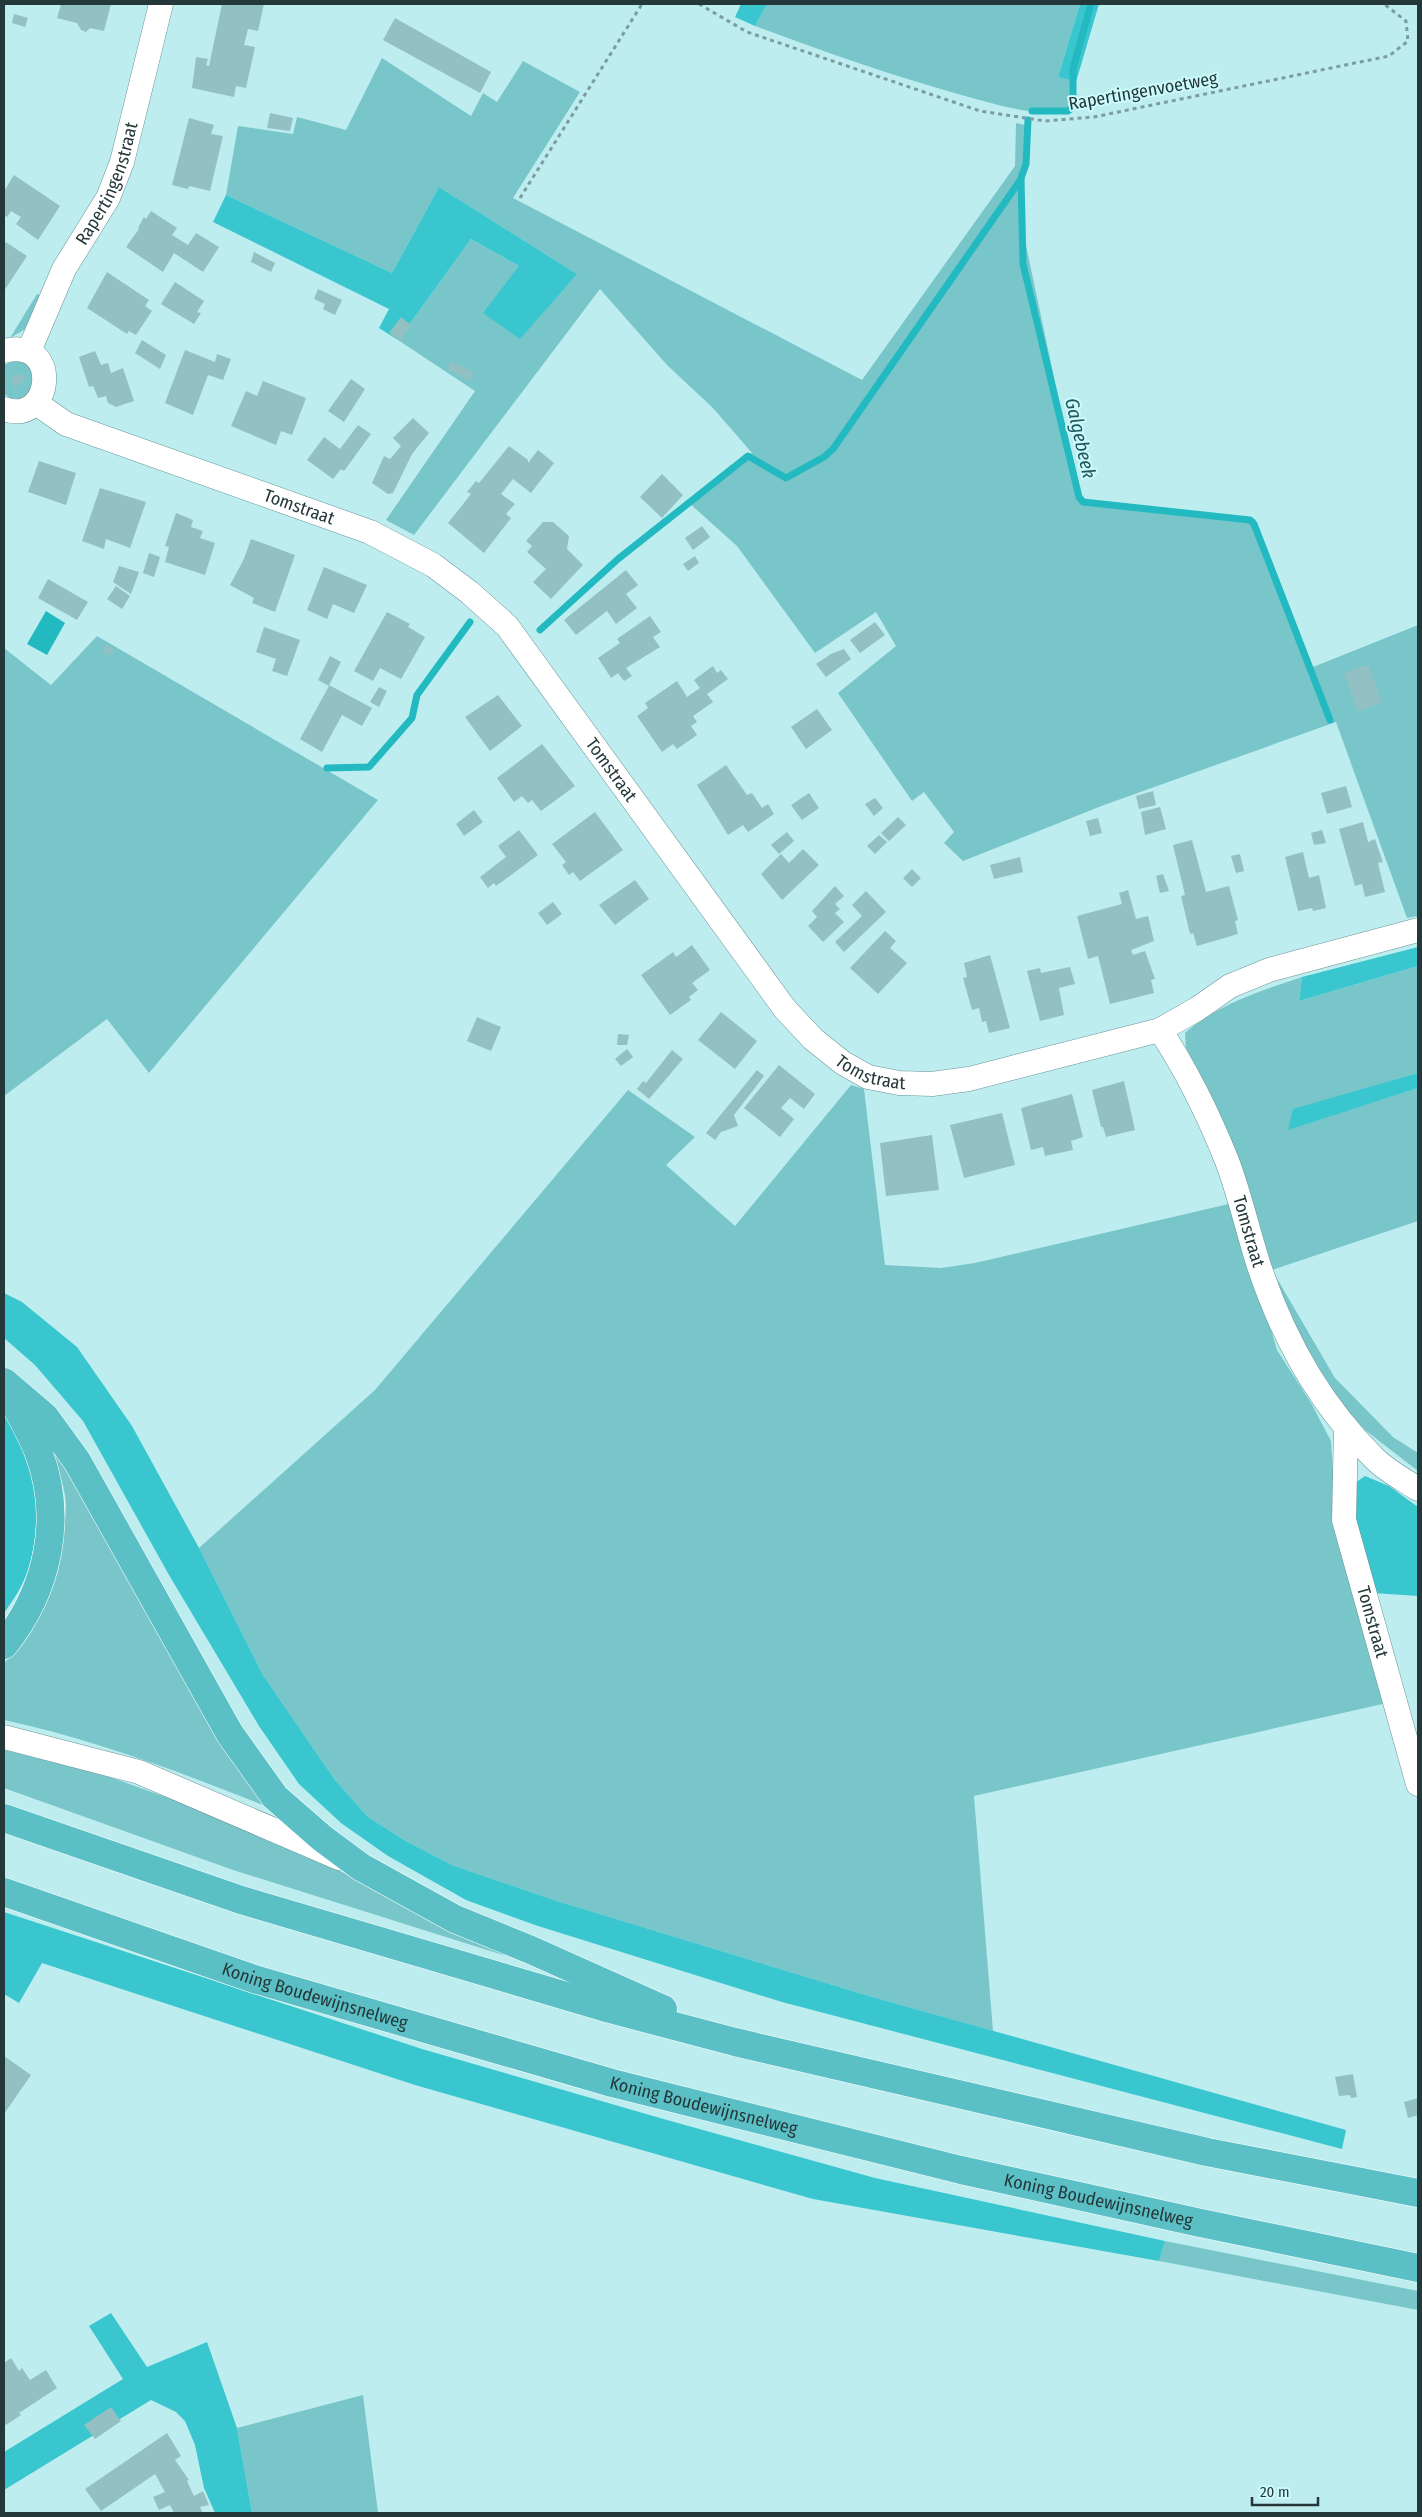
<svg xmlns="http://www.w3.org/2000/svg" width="1422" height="2517" viewBox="0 0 1422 2517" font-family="'Fira Sans Condensed',sans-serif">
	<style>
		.green { fill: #78c6ca }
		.forest { fill: #39c6ce }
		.water { fill: #23b9c1 }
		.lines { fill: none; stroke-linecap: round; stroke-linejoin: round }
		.stream { stroke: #23b9c1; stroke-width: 7 }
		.building { fill: #92c0c3 }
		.minor-casing { stroke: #689497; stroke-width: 25 }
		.highway-casing { stroke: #fff; stroke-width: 29 }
		.path { stroke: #7b9da0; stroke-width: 3; stroke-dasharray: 4 4; stroke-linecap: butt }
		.minor { stroke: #fff; stroke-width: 24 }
		.highway { stroke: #5bc0c6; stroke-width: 28 }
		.labels { text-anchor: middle; stroke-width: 4; stroke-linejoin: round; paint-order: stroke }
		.street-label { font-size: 18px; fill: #253839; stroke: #cbfbfd }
		.water-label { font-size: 19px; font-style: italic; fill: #20585c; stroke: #cbfbfd }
	</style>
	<rect width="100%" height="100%" fill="#beedf0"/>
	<path class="green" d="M767,4H1080L1058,77L1076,82L1066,113C1028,115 994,104 958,94C889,75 822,51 755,26Z
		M382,58L471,116L483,93L497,102L523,61L580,92L513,198L862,380L1015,166L1016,123L1030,126L1024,184V236L1080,500L1255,519L1313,667L1418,625V916L1407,918L1336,722L1104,805L963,861L944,843L954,832L924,792L912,801L838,693L896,646L876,612L815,653L737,546L688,502L752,453L713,408L667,365L600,289L414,535L386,520L475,391L398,340L471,239L519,266L577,274L439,187L392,273L226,195L238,126L293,134L297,117L346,130Z
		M37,294L42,296L29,327L10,338Z
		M16,360L29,363L38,380L23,399L10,398L4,394V365Z
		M97,636L378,800L149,1073L107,1019L4,1096V648L51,685Z
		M1418,966V1073L1362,1090L1289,1129L1418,1088V1221L1272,1270L1335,1378L1393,1437L1418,1453V1471L1365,1430L1334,1396L1307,1357L1272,1270L1252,1199L1220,1115L1186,1048L1185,1033C1219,1003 1261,991 1302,977L1299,1001Z
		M851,1085L864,1089L885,1265L941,1268L975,1263L1233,1203L1277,1350L1311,1403L1331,1441L1336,1519L1387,1703L974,1796L993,2031L869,1996L557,1901L452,1865L404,1840L368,1817L335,1780L263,1675L199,1548L375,1390L628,1090L695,1137L666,1165L735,1226Z
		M46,1436L273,1809C185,1774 97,1740 4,1720V1663C40,1627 58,1583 64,1533C65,1521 67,1507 65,1495C61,1475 52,1455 46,1436Z
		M4,1750L104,1775L202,1810L313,1858L505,1951L503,1955L233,1870L4,1788Z
		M1165,2241L1418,2291V2310L1159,2261Z
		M363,2395L378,2513H252L237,2428Z"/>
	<path class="forest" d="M741,4H767L755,26L735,17Z
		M1080,4H1099L1076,82L1058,77Z
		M439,187L577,274L520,339L483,313L519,266L471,239L398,340L379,328L389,309L213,222L226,195L392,273Z
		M1418,947V966L1299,1001L1302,977Z
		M1418,1073V1088L1288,1130L1293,1109Z
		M4,1293L22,1302L77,1347L132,1426L199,1548L263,1675L335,1780L368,1817L404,1840L452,1865L557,1901L869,1996L1346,2130L1342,2149L782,2002L538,1926L466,1900L388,1856L341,1823L299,1784L259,1726L169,1575L83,1421L35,1365L4,1338Z
		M4,1414C39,1454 44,1524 27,1573C22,1587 12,1602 4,1613Z
		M1365,1476L1389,1486L1418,1507V1596L1373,1593L1354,1528L1355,1483Z
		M4,1912L422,2049L667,2120L875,2178L1165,2241L1159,2261L813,2199L415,2085L42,1963L19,2003L4,1994Z
		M111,2313L147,2367L207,2342L237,2428L252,2513H215L204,2488L195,2445L185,2421L176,2412L151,2400L4,2490V2452L123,2379L89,2326Z"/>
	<path class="water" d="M46,611L65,623L47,655L27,644Z"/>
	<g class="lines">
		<path class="stream" d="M1032,111H1068L1073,107V69L1091,4
			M1028,120L1026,164L1021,178L1023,264L1079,497L1083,502L1250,520L1254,524L1330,720
			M540,630L618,559L748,456L786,478L824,457L833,449L1021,179
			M327,768L369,767L412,718L417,695L470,622"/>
	</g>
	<path class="building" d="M61,4H111L104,31L90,28L86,32L81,30L77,23L57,18Z
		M222,4H264L258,31L248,29L244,45L255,47L246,88L236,86L234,97L192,88L196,57L208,59L206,65L209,66Z
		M14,14L28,18L25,27L12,23Z
		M395,18L491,72L480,93L383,40Z
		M270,113L293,118L290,131L267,128Z
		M189,118L214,125L211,134L223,136L210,191L189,186L188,189L172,185Z
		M14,175L60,206L38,240L16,224L21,217L11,211L7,217L4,215V191Z
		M151,211L177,228L172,235L188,245L196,233L219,247L203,272L174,253L163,272L126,247L139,229L138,228L144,217L146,219Z
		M4,241L27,256L4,291Z
		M254,252L275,263L271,272L251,262Z
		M107,272L149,300L145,306L152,311L136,335L129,331L127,334L87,308Z
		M175,282L204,301L197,312L201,313L194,324L161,304Z
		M318,289L342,300L335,315L323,309L325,304L314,299Z
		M401,317L411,325L400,341L389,333Z
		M142,340L166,355L160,369L135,353Z
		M185,350L215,362L217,354L231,359L223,380L208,375L193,415L165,403Z
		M95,351L101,365L108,363L111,373L123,368L134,401L116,407L108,403L106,396L98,398L93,386L89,387L79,357Z
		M451,361L474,372L470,381L447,369Z
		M19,374L24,376L25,380L15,388L10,379Z
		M351,379L365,389L344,422L328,411Z
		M263,381L306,398L292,435L281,431L276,445L231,426L246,391L257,396Z
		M413,418L429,433L412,454L393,493L388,494L372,483L384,456L390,459L401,446L393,438Z
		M358,425L371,434L344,471L341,469L333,479L307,460L324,437L340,449Z
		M509,446L528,460V463L538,450L554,463L531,493L513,479L501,494L515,504L506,514L511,518L484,553L448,523L471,494L467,492L476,481L479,483Z
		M39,461L76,473L66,505L28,492Z
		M662,474L683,495L662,518L640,497Z
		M100,488L146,502L130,548L106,539L104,549L82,541Z
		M176,513L193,520L191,527L203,531L200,538L215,543L205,575L165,562L169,547L165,546Z
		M543,522H553L569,536L567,549L583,565L551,599L533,582L546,569L527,552L532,546L526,541Z
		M702,526L710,537L693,550L685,538Z
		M251,539L295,555L275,612L252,603L254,598L230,585L243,561Z
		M149,553L160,557L154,577L143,573Z
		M695,556L699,563L688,571L683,564Z
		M119,566L139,572L131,594L113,582Z
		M324,567L367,585L354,613L333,604L327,619L307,610Z
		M626,570L638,585L626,594L637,608L616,624L607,611L576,635L564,620Z
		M48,579L88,602L77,620L38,598Z
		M116,586L130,596L122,609L107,599Z
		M387,612L410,624L408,627L425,637L401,679L380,668L373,681L354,671Z
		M650,616L661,632L653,637L660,647L626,668L632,676L624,681L618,673L611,678L598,658L620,643L617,639Z
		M875,622L885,635L860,653L850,640Z
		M264,627L300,640L287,676L272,671L276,659L256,652Z
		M106,644L114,650L110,656L102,651Z
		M844,649L851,659L826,677L816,664L831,654Z
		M330,656L341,662L329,685L372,708L362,726L342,715L322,752L300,739L329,686L318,680Z
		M1368,664L1382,702L1358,712L1344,673Z
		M713,666L717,673L721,670L728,679L707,694L713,702L693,716L697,722L691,726L697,735L677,749L673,744L662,752L637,716L648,708L645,703L677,681L687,697L700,688L694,680Z
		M379,687L387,691L379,707L370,702Z
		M498,695L522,726L490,751L465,717Z
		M817,709L832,730L806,749L791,727Z
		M542,744L575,786L541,811L532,800L528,803L522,796L514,802L497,778Z
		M726,765L747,795L752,793L762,808L768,804L774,814L748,832L743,825L728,835L697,785Z
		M1346,786L1352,807L1327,814L1321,793Z
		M1153,791L1156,805L1139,809L1136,796Z
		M809,793L819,808L802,820L791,805Z
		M875,798L883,808L874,816L865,804Z
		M1160,807L1166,829L1145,835L1141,812Z
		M474,810L483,822L464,836L456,824Z
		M595,812L623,850L580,881L573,872L569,875L562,865L566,862L552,844Z
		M898,817L906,825L889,841L881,833Z
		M1098,818L1102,833L1090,836L1086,821Z
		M1363,822L1368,842L1375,839L1383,862L1378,863L1385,892L1365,897L1362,884L1355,886L1339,829Z
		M519,830L538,855L496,886L494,883L488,888L480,877L506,857L498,846Z
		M1322,830L1326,843L1314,845L1311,833Z
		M787,832L794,841L779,854L771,845Z
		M879,835L887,842L875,854L867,846Z
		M1192,840L1206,892L1229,886L1238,920L1235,921L1238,934L1197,946L1193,933L1190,934L1181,896L1185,895L1173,845Z
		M803,849L819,865L782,900L761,874L781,854L789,863Z
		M1303,852L1309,878L1319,875L1326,908L1313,911L1312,908L1298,911L1285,857Z
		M1240,854L1244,871L1236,873L1231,856Z
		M1020,857L1023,872L994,879L990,865Z
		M912,869L921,878L912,887L903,878Z
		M1163,874L1169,891L1160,893L1156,876Z
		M635,880L649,899L615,925L599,905Z
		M835,886L844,896L835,904L840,909L835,913L844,922L823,942L808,926L817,917L812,911Z
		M1128,890L1136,919L1148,916L1154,941L1131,950L1133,955L1145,951L1155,979L1151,980L1154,993L1110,1004L1098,956L1088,959L1077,916L1122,904L1119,893Z
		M866,891L886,912L844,952L835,942L862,916L852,905Z
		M553,902L562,914L547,925L538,913Z
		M885,931L896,941L890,948L907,963L878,994L850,968Z
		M692,945L710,970L692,983L698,990L689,997L691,1000L670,1015L641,975L673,952L676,957Z
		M990,955L1010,1028L989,1033L986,1021L982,1022L979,1008L972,1010L963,978L967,977L964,963Z
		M1070,967L1075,984L1059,988L1064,1015L1040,1021L1027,971L1040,968L1041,973Z
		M721,1012L757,1041L735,1069L698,1040Z
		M477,1017L501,1027L491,1051L467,1041Z
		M618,1034L629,1035L627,1045H617Z
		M627,1049L633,1057L621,1066L615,1059Z
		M672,1050L683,1059L649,1099L637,1089L643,1081L646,1083Z
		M779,1065L815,1094L804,1109L790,1098L781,1108L794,1119L780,1137L744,1108Z
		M757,1070L764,1076L734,1115L738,1126L721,1132L715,1140L706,1133Z
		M1124,1081L1135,1130L1106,1137L1103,1127H1101L1092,1090Z
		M1072,1094L1083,1137L1071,1141L1073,1150L1045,1156L1043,1147L1031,1150L1021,1108Z
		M1002,1113L1015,1165L964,1178L950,1125Z
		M932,1135L939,1190L886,1196L880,1143Z
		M4,2056L31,2075L4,2114Z
		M1353,2074L1357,2097L1351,2098L1350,2095L1339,2096L1335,2077Z
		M1418,2098V2115L1408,2118L1404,2102Z
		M11,2358L19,2371L22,2368L30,2380L46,2370L57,2388L19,2413L21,2415L6,2425L4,2422V2363Z
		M111,2407L121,2421L95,2439L84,2425Z
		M167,2433L181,2456L175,2460L189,2480L187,2481L194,2496L203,2491L209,2505L200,2507L203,2513H174L170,2505L159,2510L153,2497L165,2492L155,2474L101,2511L85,2489Z"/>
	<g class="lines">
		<defs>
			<g id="minor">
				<path d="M4,351C62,336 53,427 4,409"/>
				<path id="s1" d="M29,351L64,269L108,198L122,162L161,4"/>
				<path id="s2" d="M36,403L66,424L370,532L433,565L469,592L507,626L785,1009L813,1039L843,1063L868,1077L899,1083L932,1084L969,1079L1160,1030L1197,1009L1230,986L1269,970L1418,930"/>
				<path id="s3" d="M1160,1030C1187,1071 1209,1116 1227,1161C1240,1195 1248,1232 1259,1266C1283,1338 1321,1406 1375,1459C1387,1471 1404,1480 1418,1489"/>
				<path id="s4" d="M1346,1427L1344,1520L1418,1784"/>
				<path d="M4,1737L139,1772L339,1858"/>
			</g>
			<g id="highway">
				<path d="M4,1382L45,1417L77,1461L230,1734L275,1797L322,1838L361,1867L455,1919L531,1950L663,2009"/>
				<path d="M4,1645C48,1590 64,1518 38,1451C30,1430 18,1411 8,1392"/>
				<path d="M4,1818L241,1900L610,2009L735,2042L1207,2152L1418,2193"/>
				<path id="s5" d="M4,1892L254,1979L612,2083L961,2170L1196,2222L1418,2268"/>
			</g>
		</defs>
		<use href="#minor" class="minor-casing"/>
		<use href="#highway" class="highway-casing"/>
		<path class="path" d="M699,4L747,32L980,111L1045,121L1094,117L1389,56L1408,41L1406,21L1384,4
			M520,198L642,4"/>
		<use href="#minor" class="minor"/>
		<use href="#highway" class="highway"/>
	</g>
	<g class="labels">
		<g class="street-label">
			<text transform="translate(1143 91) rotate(-10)" y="6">Rapertingenvoetweg</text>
			<text dy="6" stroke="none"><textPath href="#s1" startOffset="186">Rapertingenstraat</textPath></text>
			<text dy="6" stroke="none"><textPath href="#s2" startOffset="284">Tomstraat</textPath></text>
			<text dy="6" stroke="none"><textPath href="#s2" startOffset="704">Tomstraat</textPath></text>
			<text dy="6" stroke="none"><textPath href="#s2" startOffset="1109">Tomstraat</textPath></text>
			<text dy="6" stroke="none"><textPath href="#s3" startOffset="221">Tomstraat</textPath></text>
			<text dy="6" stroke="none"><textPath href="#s4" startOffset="199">Tomstraat</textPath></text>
			<text dy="6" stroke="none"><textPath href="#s5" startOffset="328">Koning Boudewijnsnelweg</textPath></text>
			<text dy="6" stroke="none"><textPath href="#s5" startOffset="732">Koning Boudewijnsnelweg</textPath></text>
			<text dy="6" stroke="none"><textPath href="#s5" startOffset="1138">Koning Boudewijnsnelweg</textPath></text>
		</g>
		<g class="water-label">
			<text transform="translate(1081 438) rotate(77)" y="7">Galgebeek</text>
		</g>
	</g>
	<rect width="1422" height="2517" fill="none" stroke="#253839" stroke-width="10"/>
	<path d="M1252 2497v8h66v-8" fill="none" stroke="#253839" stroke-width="2.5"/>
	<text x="1260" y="2497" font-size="15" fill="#253839" stroke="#cbfbfd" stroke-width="4" paint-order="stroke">20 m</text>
</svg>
